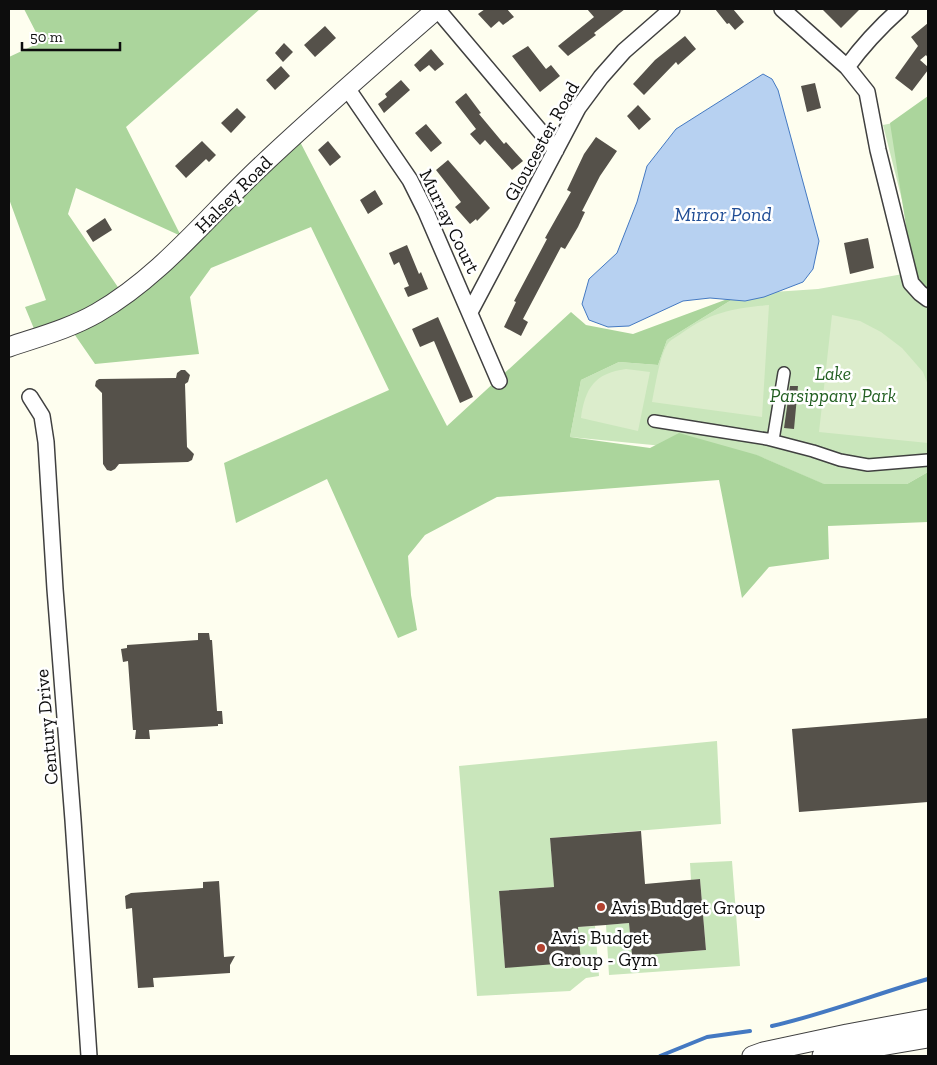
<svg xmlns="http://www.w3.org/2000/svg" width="937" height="1065" viewBox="0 0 937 1065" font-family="'Zilla Slab',serif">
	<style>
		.green { fill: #c9e6bb }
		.forest { fill: #abd59c }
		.pitch { fill: #dcedcc }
		.water { fill: #b7d1f1; stroke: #4479c2 }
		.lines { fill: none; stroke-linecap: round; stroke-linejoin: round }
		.stream { stroke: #4479c2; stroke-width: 4 }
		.building { fill: #55514a }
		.pedestrian-casing { stroke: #404040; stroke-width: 14 }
		.minor-casing { stroke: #404040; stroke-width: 18 }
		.tertiary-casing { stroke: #404040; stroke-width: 21 }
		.pedestrian { stroke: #fff; stroke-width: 11 }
		.minor { stroke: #fff; stroke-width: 15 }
		.tertiary { stroke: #fff; stroke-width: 19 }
		.poi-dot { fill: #b24230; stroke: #fff; stroke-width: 2 }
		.labels { text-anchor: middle; stroke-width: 5; stroke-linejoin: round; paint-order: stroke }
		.street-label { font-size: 19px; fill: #0d0d0d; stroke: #fff }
		.park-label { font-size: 19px; font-style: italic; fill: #246023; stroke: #fff }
		.poi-label { font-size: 19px; fill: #0d0d0d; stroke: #fff; text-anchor: start }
		.water-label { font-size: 20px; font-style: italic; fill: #204d95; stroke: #fff }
	</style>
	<rect width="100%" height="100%" fill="#fefeef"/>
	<path class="green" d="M928,116V472L907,484H823L756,455L570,437L581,380L619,362L658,365L667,340L741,294L818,289L920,271L883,125Z
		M717,741L721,824L550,838L554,887L499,891L505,967L578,927L595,926L599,976L586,978L570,991L477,996L459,766Z
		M732,861L740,966L609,975L606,925L629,923L632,956L706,950L700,879L691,880L690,863Z"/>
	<path class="forest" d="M24,9H260L126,127L181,236L76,188L68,214L124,296L296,134L447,426L571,312L586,325L633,334L741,294L667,340L658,365L619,362L581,380L570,437L650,448L679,433L757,455L824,484H907L928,472V522L828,526L829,559L769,567L742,598L719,480L497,497L425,535L408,556L411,595L417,630L398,638L327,479L236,523L224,463L389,390L311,227L211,268L190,297L199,354L95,364L68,325L37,336L25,307L46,300L9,199V57L41,42Z
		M928,96V299L916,290L890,123Z"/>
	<path class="pitch" d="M769,305L762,417L652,402C655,388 660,352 669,342C672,339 678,336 682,333C711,312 734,308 769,305Z
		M832,315L860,321L881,332L902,348L923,372L928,385V443L819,432Z
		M626,369L650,372L638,431L581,418C585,388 595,373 626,369Z"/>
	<path class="water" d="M763,74L772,79L778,90L819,241L813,269L803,282L764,297L745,301L710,298L683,301L629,326L608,327L589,320L582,304L589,279L617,253L637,202L647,166L676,129Z"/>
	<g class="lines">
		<path class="stream" d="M772,1026C825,1014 876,994 928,979
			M660,1056L707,1037L750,1031"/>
	</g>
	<path class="building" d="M485,9H507L514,17L503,25L499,21L491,28L478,14Z
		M587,9H625L594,33L596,35L568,56L558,46L594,17Z
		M715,9H733L744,22L735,30L729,23L727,24Z
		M822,9H860L841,28Z
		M928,23V58L926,55L920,60L928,67V70L912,91L895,78L918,46L911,37Z
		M325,26L336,38L315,57L304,45Z
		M685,36L696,49L678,65L676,62L644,95L633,84L655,60Z
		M284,43L293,52L283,62L275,53Z
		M528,46L546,69L551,65L560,76L540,92L512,56Z
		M431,49L444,64L435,71L429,65L420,72L414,65Z
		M281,66L290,76L275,90L266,80Z
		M401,80L410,90L384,113L378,104L387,97L385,94Z
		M815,83L821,108L807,112L801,86Z
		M466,93L481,113L479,114L504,144L506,142L523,161L512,170L485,140L480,145L470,134L476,129L455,102Z
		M638,105L651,119L639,130L627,116Z
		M237,108L246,117L231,133L221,123Z
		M426,124L442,143L431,152L415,133Z
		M596,137L617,151L600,176L582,211L585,212L578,227L565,249L561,247L523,319L528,322L521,336L504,327L516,302L514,301L547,239L545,238L571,192L567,190L584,154Z
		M202,141L216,155L209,162L206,159L186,178L175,166Z
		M328,141L341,157L330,166L318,150Z
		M448,160L490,208L477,221L476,219L470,224L455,207L461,202L436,170Z
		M375,190L383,204L368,214L360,200Z
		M105,218L112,230L93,242L86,231Z
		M868,238L874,268L850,274L844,243Z
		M407,245L419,274L421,272L428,289L408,297L404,288L409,286L399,262L394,265L389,253Z
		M438,317L473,397L460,403L434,341L420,347L412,329Z
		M181,370H185L190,375L188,382L185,384L187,447L194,454L192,460L188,462L119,464L115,469L111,471L107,470L103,464L102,393L95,386L96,381L99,379L176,378L177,373Z
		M790,386H798L794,429L784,428Z
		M198,633H209L210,640H212L217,711H222L223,724H218V726L149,730L150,739H135L136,730H133L128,661L123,662L121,649L127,648V645L198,640Z
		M928,718V802L799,812L792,729Z
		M641,831L645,884L700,879L706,950L632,956L629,923L606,925L578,927L581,962L505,968L499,891L554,887L550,838Z
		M219,881L224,957L235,956L230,965V973L153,978L154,987L138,988L132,908L126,909L125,896L131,893L203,888V882Z"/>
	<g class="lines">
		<defs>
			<path id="pedestrian" d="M654,421L767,439L813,451L840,460L868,465L928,460
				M773,440L784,373"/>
			<path id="minor" d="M437,9L556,150
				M782,9L847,67L867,92L878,150L911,283L920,293L928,299
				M847,67C863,45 880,27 900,9
				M347,88L410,180L426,212L499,381
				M470,312L578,108L601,77L624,51L672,9
				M30,397L42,416L46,442L55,589L73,820L89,1056"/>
			<path id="tertiary" d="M9,347C38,337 69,329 97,313C160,277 207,217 260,167C317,113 377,61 437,9
				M752,1056L763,1052L847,1034L928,1019
				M822,1056L928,1038"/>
		</defs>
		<use href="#pedestrian" class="pedestrian-casing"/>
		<use href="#minor" class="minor-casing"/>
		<use href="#tertiary" class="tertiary-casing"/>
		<use href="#pedestrian" class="pedestrian"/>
		<use href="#minor" class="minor"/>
		<use href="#tertiary" class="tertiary"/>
	</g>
	<g class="poi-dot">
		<circle cx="601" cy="907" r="5"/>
		<circle cx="541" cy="948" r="5"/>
	</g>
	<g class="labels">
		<g class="street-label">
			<text transform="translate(541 141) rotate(-61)" y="7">Gloucester Road</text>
			<text transform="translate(233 194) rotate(-45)" y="7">Halsey Road</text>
			<text transform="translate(450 221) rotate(64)" y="7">Murray Court</text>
			<text transform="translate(46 727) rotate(-95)" y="7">Century Drive</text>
		</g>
		<g class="park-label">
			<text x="833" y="380">Lake<tspan x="833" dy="22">Parsippany Park</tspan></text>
		</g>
		<g class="poi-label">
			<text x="611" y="914">Avis Budget Group</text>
			<text x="551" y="944">Avis Budget<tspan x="551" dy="22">Group - Gym</tspan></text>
		</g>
		<g class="water-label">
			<text x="723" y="221">Mirror Pond</text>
		</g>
	</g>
	<rect width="937" height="1065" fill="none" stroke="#0d0d0d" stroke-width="20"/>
	<path d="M22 42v8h98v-8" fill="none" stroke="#0d0d0d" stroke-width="2.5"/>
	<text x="30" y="42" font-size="15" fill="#0d0d0d" stroke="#ffffff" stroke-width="4" paint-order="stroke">50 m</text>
</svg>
